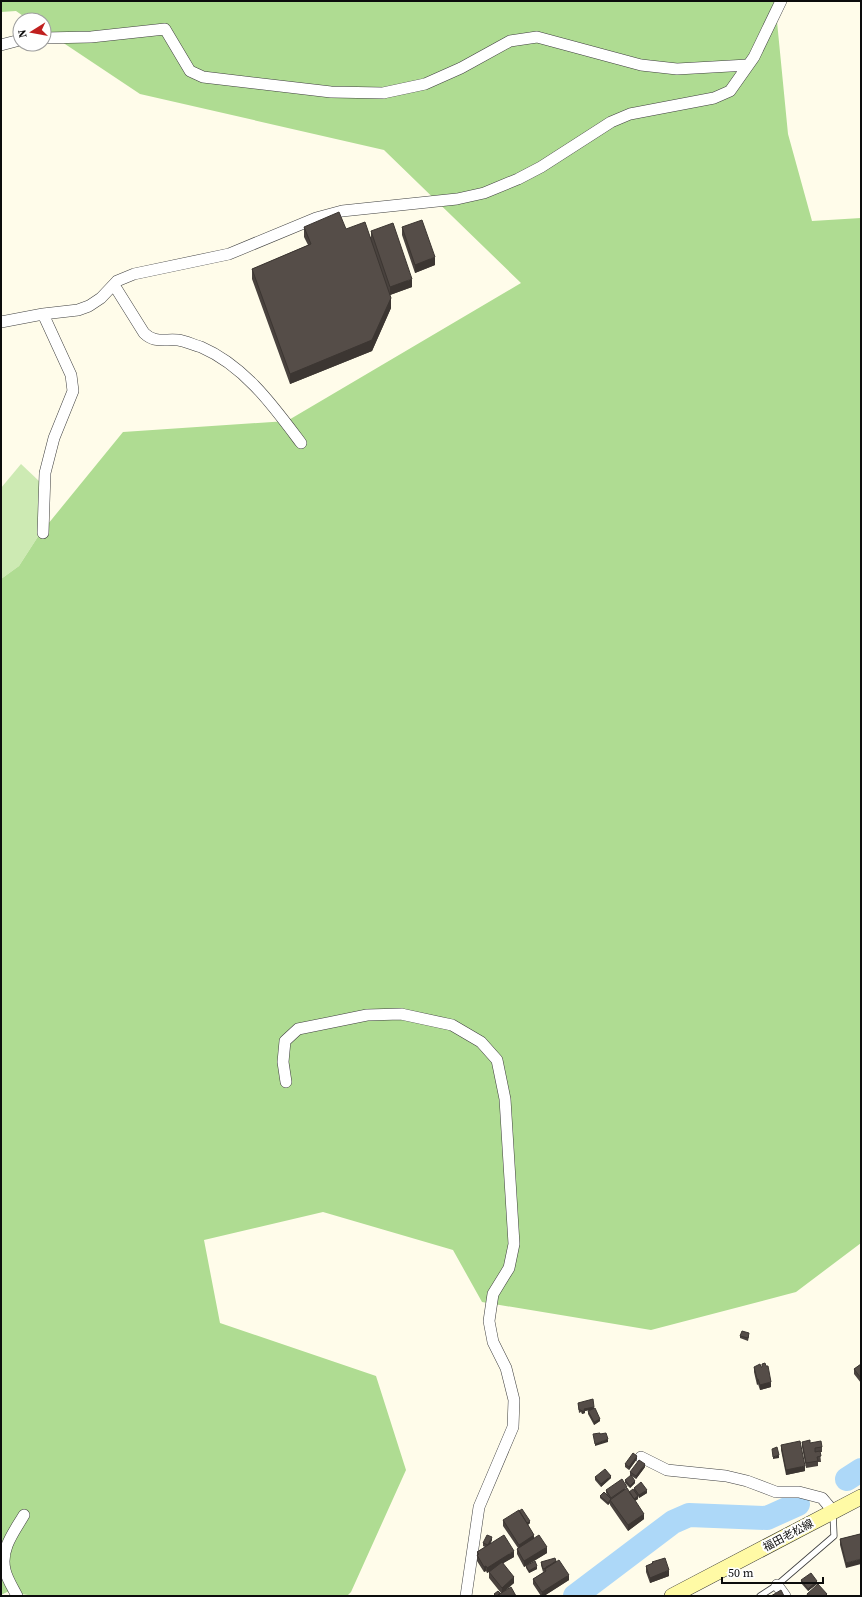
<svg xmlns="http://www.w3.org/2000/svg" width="862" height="1597" viewBox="0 0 862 1597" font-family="'Source Serif 4','Noto Sans JP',serif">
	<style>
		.green { fill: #cdeab3 }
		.forest { fill: #afdc92 }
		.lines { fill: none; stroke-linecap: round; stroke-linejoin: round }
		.river { stroke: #add8f8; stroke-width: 24 }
		.service-casing { stroke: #3f3f3f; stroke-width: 7 }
		.minor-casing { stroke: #3f3f3f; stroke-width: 12 }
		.secondary-casing { stroke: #2e2e2e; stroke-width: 16 }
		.service { stroke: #fff; stroke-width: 5.5 }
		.minor { stroke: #fff; stroke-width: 11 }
		.secondary { stroke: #fffaa5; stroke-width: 15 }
		.wall { fill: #49423e }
		.shaded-wall { fill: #3c3632 }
		.building { fill: #554d48; stroke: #3c3632 }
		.labels { text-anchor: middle; stroke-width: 4; stroke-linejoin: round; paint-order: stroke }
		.street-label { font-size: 11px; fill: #0c0c0c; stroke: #fff }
	</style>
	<rect width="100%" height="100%" fill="#fffcea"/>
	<path class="green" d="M21,464L40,482L39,535L19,566L1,579V488Z"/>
	<path class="forest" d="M1,1H775L788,134L812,221L861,218V1243L796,1292L651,1330L482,1302L453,1250L323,1212L204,1240L220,1323L376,1376L406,1470L351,1592L347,1596H35L7,1592L1,1595V579L19,566L39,535L123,432L287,421L521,283L384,150L140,94L44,30V20H29L16,11L1,12Z"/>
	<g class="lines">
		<path class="river" d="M847,1479L861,1470
			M575,1596L673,1522L689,1515L767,1518L798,1504"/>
		<defs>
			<path id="service" d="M760,1596L777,1585L834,1536L833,1514"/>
			<path id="minor" d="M44,38L91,37L165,29L190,71L203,77L331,92L383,93L425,84L461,68L510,41L537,37L641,65L677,69L748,65
				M1,45L20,40
				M114,285L144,333C154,343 164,339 178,340C185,341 194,345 201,347C245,366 274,407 301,443
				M1,322L43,314L78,310L89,306L101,298L117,281L134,274L229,254L316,218L342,211L457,199L484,193L518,179L541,167L611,122L630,114L714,98L730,91L754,57L781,1
				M43,533L45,473L54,438L73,391L71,375L43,314
				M286,1082L283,1062L285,1041L298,1029L367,1015L401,1014L452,1025L481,1042L497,1060L505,1099L514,1244L509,1268L493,1294L489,1321L493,1342L506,1368L514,1400L513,1427L479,1507L466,1596
				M641,1457L667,1470L726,1476L747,1481L776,1492H799L822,1498L833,1511
				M777,1585L785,1596
				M17,1596C13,1588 7,1579 5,1570C0,1549 14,1532 24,1515"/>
			<path id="secondary" d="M672,1596L861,1497"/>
		</defs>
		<use href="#service" class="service-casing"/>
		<use href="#minor" class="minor-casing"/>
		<use href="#secondary" class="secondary-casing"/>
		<use href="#service" class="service"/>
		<use href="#minor" class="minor"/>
		<use href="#secondary" class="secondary"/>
	</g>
	<path class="wall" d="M304,227L346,229L371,237V231L412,287L390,295L391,308L372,351L290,384L252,279V269L308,245L304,237Z
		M402,227L435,265L415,273L402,235Z
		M740,1336H749L748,1341L740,1338Z
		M762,1364L771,1387L760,1390L758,1384L757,1385L754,1372V1367H762Z
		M861,1364V1383L854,1374V1369Z
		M578,1403L594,1408L600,1421L594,1425L588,1414V1411L589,1410L585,1411V1413L582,1414L581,1412L579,1413Z
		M802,1442L810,1443L822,1447V1452H820L821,1462H818V1466L806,1468L802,1447Z
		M781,1445L805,1471L786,1475L781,1450Z
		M637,1459L629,1470L625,1467V1464Z
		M645,1467L636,1479L630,1475V1472Z
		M595,1477L611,1478L601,1487L595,1480Z
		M625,1480L635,1483L630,1488L625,1483Z
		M634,1488L647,1493L639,1498L638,1496V1499L635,1501L644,1519L628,1531L610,1505V1503L608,1505L600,1498V1496L607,1495L606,1493V1490L627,1489L629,1492L634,1490Z
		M503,1520L530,1523L528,1525L534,1538L547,1553L524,1567L517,1554V1549L518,1548L503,1526Z
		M860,1534L846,1568L840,1545V1539Z
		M492,1540L490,1544L514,1557L503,1563L514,1583L505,1591L516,1596H494V1594L501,1593L489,1578V1572L492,1570L487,1573L486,1571L484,1572L477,1561V1552L485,1547L483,1546V1543Z
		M556,1561L569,1580L544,1596H541L533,1584V1579L545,1571L543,1572L541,1565V1562Z
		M652,1562L669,1576L650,1583L646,1572V1566L652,1564Z
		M526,1566L537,1569L529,1573L526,1568Z
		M801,1580L817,1584L808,1591L801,1583Z"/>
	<path class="shaded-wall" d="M435,257V265L415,273V265Z
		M412,279V287L390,295V287Z
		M391,298V308L372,351L290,384V374Z
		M757,1379H758V1384L757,1385Z
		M771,1382V1387L760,1390V1385Z
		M594,1407V1409L585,1411V1413L582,1414V1411L584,1409Z
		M600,1419V1421L594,1425V1422Z
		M608,1439V1442L595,1446V1444Z
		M779,1455V1458L773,1459V1457Z
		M637,1456V1459L629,1470V1467Z
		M645,1464V1467L636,1479V1476Z
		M805,1466V1471L786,1475V1470Z
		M611,1476V1478L601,1487V1484Z
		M635,1481V1483L630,1488V1486Z
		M647,1490V1493L639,1498V1495Z
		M638,1496V1499L634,1501V1499Z
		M610,1500V1503L608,1505V1503Z
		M644,1514V1519L628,1531V1525Z
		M530,1521V1523L526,1526V1523Z
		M534,1535V1540L519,1550V1545Z
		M492,1537V1540L488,1548V1545Z
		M547,1547V1553L524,1567V1561Z
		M514,1551V1557L487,1573V1568Z
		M861,1559V1564L846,1568V1563Z
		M486,1566V1571L484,1572V1567Z
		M537,1566V1569L529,1573V1571Z
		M669,1570V1576L650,1583V1578Z
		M569,1575V1580L544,1596H542V1592Z
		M514,1577V1583L502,1593V1588Z
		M817,1581V1584L808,1591V1589Z"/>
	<path class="building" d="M339,212L346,229L365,222L391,298L372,340L290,374L252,269L311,244L304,227Z
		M422,220L435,257L415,265L402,227Z
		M393,223L412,279L390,287L371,231Z
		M742,1331L749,1333L748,1338L740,1336Z
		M765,1363L766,1366H768L771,1382L760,1385L758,1379H757L754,1367L760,1364L761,1367H762V1364Z
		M861,1364V1378L854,1369Z
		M593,1399L594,1407L584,1409L585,1411H582L581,1410H579L578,1403Z
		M595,1408L600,1419L594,1422L588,1411Z
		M600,1433V1434L606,1433L608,1439L595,1444L593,1434Z
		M810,1440V1443L821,1441L822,1447L815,1448V1452L820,1451L821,1456L817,1457L818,1461L806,1463L802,1442Z
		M800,1441L805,1466L786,1470L781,1445Z
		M777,1447L779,1455L773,1457L772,1449Z
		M633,1453L637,1456L629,1467L625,1464Z
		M639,1460L645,1464L636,1476L630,1472Z
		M605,1469L611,1476L601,1484L595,1477Z
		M631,1475L635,1481L630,1486L625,1480Z
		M622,1479L627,1487L611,1498L606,1490Z
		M641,1482L647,1490L639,1495L634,1488Z
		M627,1488L644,1514L628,1525L610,1500Z
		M633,1489L638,1496L634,1499L629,1492Z
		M604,1492L611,1499L608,1503L600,1496Z
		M522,1509L530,1521L527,1523L519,1511Z
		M519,1510L534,1535L519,1545L503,1520Z
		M860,1534L861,1537V1559L846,1563L840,1539Z
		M487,1535L492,1537L488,1545L483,1543Z
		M504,1535L514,1551L487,1568L486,1566L484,1567L477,1555L479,1554L477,1552Z
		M539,1535L547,1547L524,1561L517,1549Z
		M555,1558L556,1561L550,1565L546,1567V1568L543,1569L541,1562Z
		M665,1558L669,1570L650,1578L646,1566L653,1563L652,1562Z
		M559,1560L569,1575L542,1592L533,1579L546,1571L545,1569Z
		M535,1561L537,1566L529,1571L526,1566Z
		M502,1562L514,1577L502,1588L489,1572Z
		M811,1573L817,1581L808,1589L801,1580Z
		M818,1584L827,1594L825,1596H808L807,1594Z
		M511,1587L516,1596H499L498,1595Z
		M781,1590L784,1596H771Z
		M498,1591L500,1593L498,1595V1596H496L494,1594Z"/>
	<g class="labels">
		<g class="street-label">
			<text transform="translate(788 1535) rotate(-28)" y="4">福田老松線</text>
		</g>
	</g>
	<rect width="862" height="1597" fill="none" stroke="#0c0c0c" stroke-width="4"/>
	<g transform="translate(32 32) rotate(259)"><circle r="19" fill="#ffffff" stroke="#9e9e9e"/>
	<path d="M0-3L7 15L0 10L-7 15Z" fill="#c0201f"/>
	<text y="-6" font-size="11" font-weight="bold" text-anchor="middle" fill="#0c0c0c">N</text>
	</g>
	<path d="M722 1577v6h101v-6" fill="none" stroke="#0c0c0c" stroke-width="2"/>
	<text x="728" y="1577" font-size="12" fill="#0c0c0c" stroke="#ffffff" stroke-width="3" paint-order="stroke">50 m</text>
</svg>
